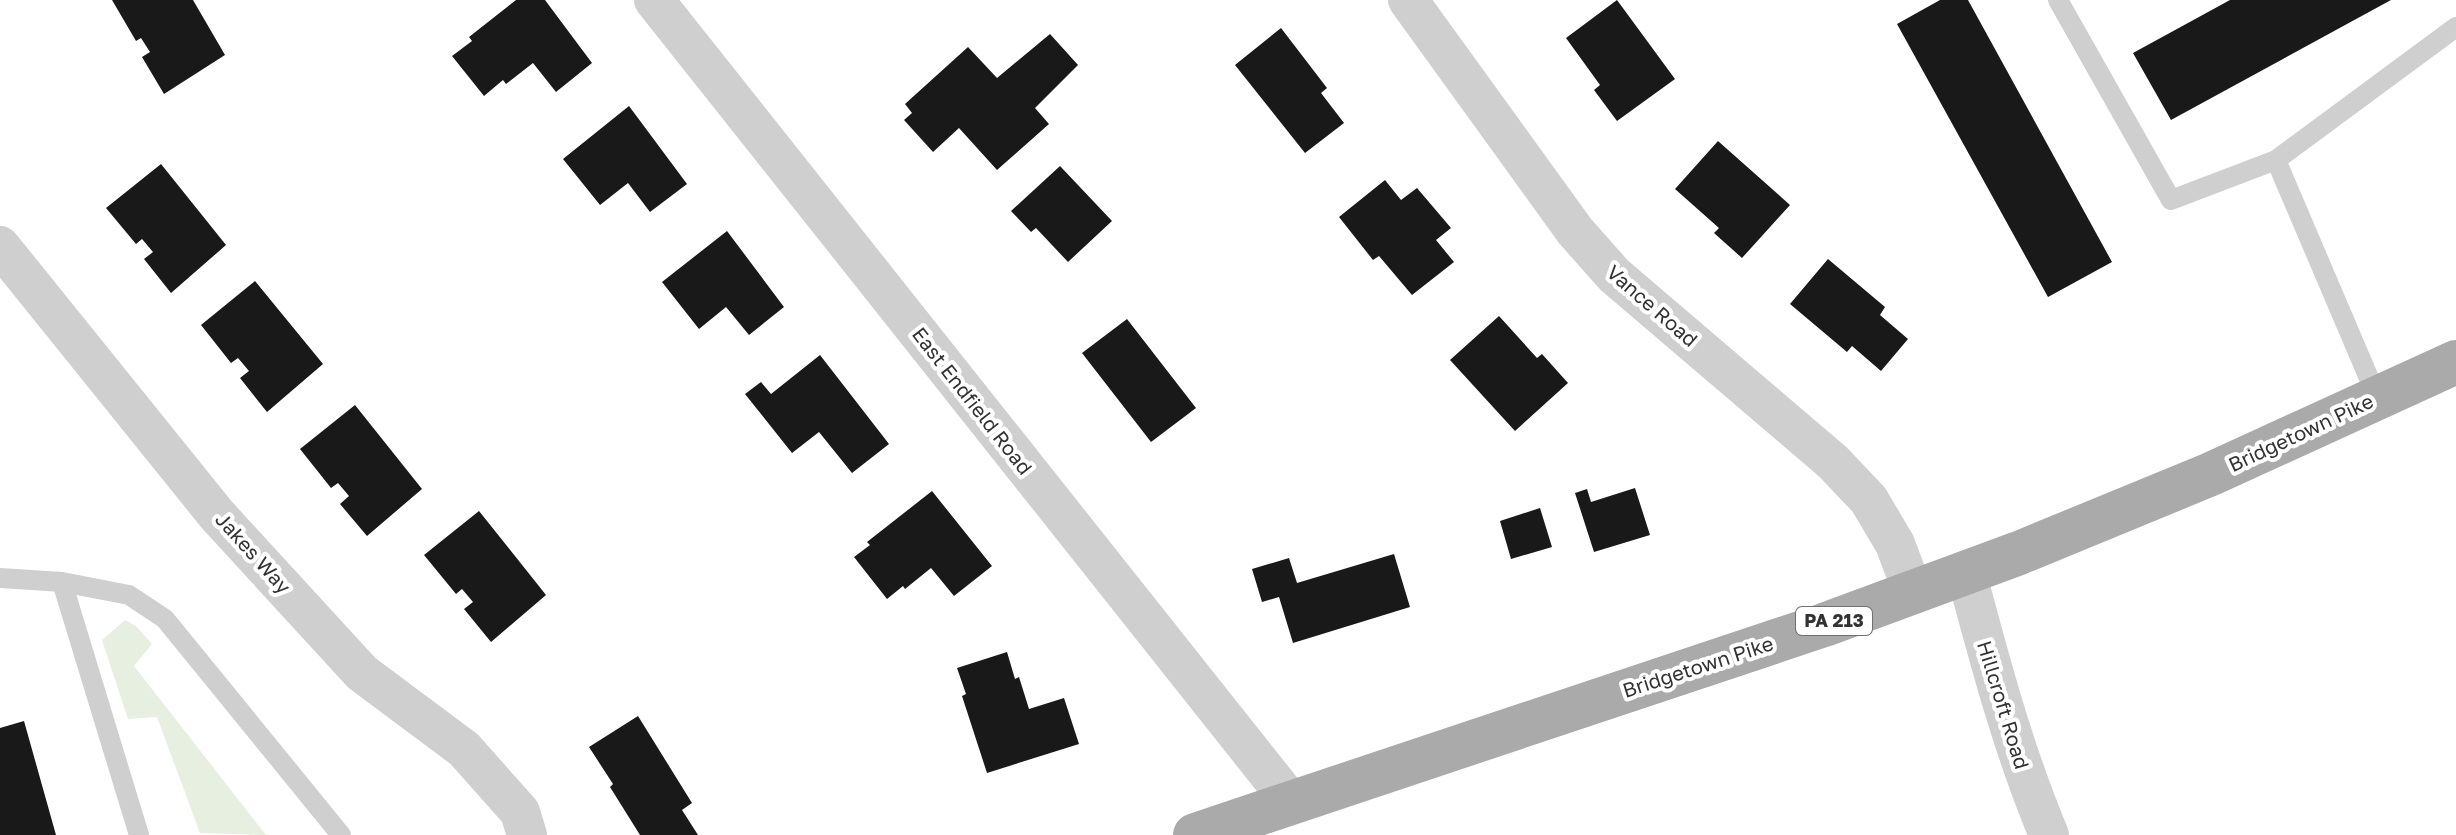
<svg xmlns="http://www.w3.org/2000/svg" width="2456" height="835" viewBox="0 0 2456 835" font-family="'Golos Text',sans-serif">
	<style>
		.green { fill: #e7efe0 }
		.building { fill: #191919 }
		.lines { fill: none; stroke-linecap: round; stroke-linejoin: round }
		.lane { stroke: #cfcfcf; stroke-width: 20 }
		.street { stroke: #cfcfcf; stroke-width: 40 }
		.primary { stroke: #aaa; stroke-width: 44 }
		.labels { text-anchor: middle; stroke-width: 8; stroke-linejoin: round; paint-order: stroke }
		.shield { fill: #fff; stroke: #707070; stroke-width: 2 }
		.shield-label { font-size: 18px; font-weight: bold; fill: #323232 }
		.street-label { font-size: 20px; fill: #323232; stroke: #fff }
	</style>
	<rect width="100%" height="100%" fill="#fff"/>
	<path class="green" d="M125,620L136,626L152,644L134,666L266,835L200,833L157,717L128,719L102,640Z"/>
	<path class="building" d="M112,0H193L225,55L164,94L142,57L150,52L141,38L136,41Z
		M516,0H545L592,63L556,92L533,63L506,84L503,80L484,96L452,56L472,41L469,37Z
		M1617,0L1675,79L1617,121L1594,90L1600,85L1566,38Z
		M1940,0H1968L2112,262L2048,297L1897,24Z
		M2230,0H2391L2171,120L2133,53Z
		M1281,28L1327,88L1321,93L1344,123L1305,153L1235,65Z
		M1050,34L1078,65L1035,108L1049,124L997,170L959,128L933,152L904,120L912,113L905,104L968,47L997,78Z
		M629,106L687,184L650,212L628,183L600,205L563,159Z
		M1718,141L1790,205L1742,258L1714,233L1719,228L1675,189Z
		M161,164L226,245L171,293L144,259L153,252L142,239L136,244L106,208Z
		M1060,166L1112,221L1068,262L1036,228L1031,232L1011,211Z
		M1385,180L1401,200L1417,188L1451,228L1436,240L1454,262L1412,295L1379,256L1373,260L1339,217Z
		M727,231L784,307L749,335L726,307L699,329L662,282Z
		M1828,259L1885,307L1880,315L1908,339L1881,371L1852,346L1847,352L1790,304Z
		M255,281L323,364L267,412L240,378L249,371L238,358L231,363L201,325Z
		M1499,316L1537,358L1542,354L1568,383L1515,431L1450,360Z
		M1127,319L1196,408L1151,442L1082,353Z
		M820,355L889,444L852,473L819,432L792,453L745,394L761,382L771,394Z
		M355,405L422,489L367,536L340,504L349,496L338,483L331,488L300,449Z
		M1635,488L1650,535L1594,552L1575,493L1587,489L1591,502Z
		M932,491L992,566L954,596L931,568L905,589L903,586L887,599L854,557L870,545L867,542Z
		M1540,508L1552,547L1511,559L1500,521Z
		M479,511L546,595L491,642L464,609L473,602L462,589L456,594L424,555Z
		M1394,554L1410,607L1293,643L1279,597L1262,602L1252,569L1289,558L1297,583Z
		M1007,652L1015,679L1019,677L1029,709L1064,698L1079,744L987,773L962,696L966,694L957,668Z
		M638,716L692,803L682,810L698,835H640L610,787L613,784L589,747Z
		M24,721L56,835H0V728Z"/>
	<g class="lines">
		<path class="lane" d="M2058,0L2171,200L2276,160L2456,27
			M2276,160L2377,397
			M0,578L62,582L129,595L165,619L341,835
			M62,582L139,835"/>
		<path class="street" d="M654,0L1291,802
			M1408,0L1575,231L1614,275L1833,462L1869,500L1895,544L1913,592
			M0,246L217,515L362,673L464,749L520,812L527,835
			M1966,572C1990,662 2013,749 2049,835"/>
		<path class="primary" d="M1195,835L1824,625L2019,553L2211,474L2456,362"/>
	</g>
	<g class="labels">
		<rect class="shield" x="1796" y="607" width="76" height="28" rx="6"/>
		<g class="shield-label">
			<text x="1834" y="627">PA 213</text>
		</g>
		<g class="street-label">
			<text transform="translate(1652 306) rotate(41)" y="7">Vance Road</text>
			<text transform="translate(972 401) rotate(52)" y="7">East Endfield Road</text>
			<text transform="translate(2301 433) rotate(-25)" y="7">Bridgetown Pike</text>
			<text transform="translate(253 553) rotate(48)" y="7">Jakes Way</text>
			<text transform="translate(1698 667) rotate(-18)" y="7">Bridgetown Pike</text>
			<text transform="translate(2003 705) rotate(73)" y="7">Hillcroft Road</text>
		</g>
	</g>
</svg>
